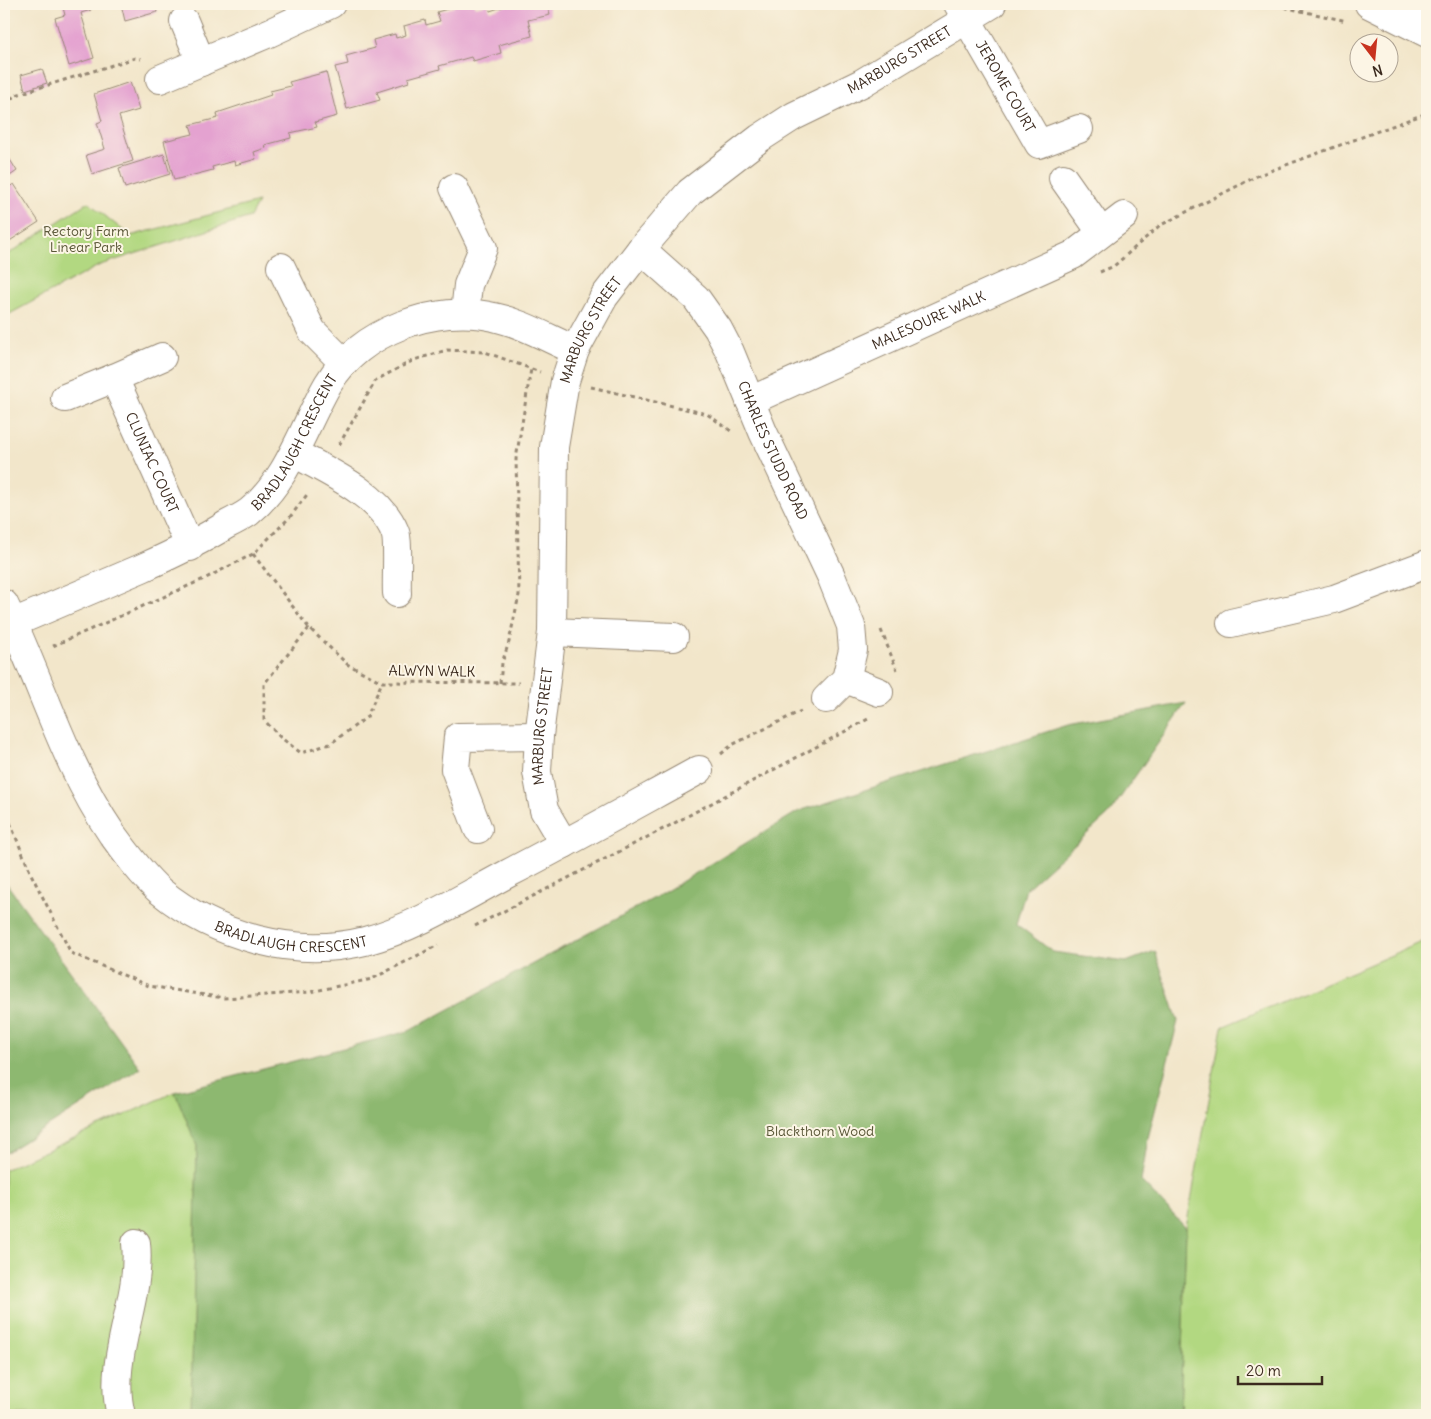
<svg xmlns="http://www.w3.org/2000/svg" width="1431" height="1419" viewBox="0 0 1431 1419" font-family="Delius,sans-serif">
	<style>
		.green { fill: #b2d881; stroke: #768150 }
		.forest { fill: #8db86f; stroke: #647146 }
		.building { fill: #e4a2d0 }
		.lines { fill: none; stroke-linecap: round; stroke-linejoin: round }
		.minor-casing { stroke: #968874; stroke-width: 30 }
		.path { stroke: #968874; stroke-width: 3; stroke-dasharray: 4 4; stroke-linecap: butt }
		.minor { stroke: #fff; stroke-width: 28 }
		.labels { text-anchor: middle; stroke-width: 4; stroke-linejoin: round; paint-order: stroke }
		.street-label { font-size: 14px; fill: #3b2a1e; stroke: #fcf5e5 }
		.park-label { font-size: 14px; fill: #595637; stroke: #fcf5e5 }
	</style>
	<rect width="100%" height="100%" fill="#fcf5e5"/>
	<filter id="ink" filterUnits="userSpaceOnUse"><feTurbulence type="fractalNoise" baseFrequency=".02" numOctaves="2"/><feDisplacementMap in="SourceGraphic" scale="10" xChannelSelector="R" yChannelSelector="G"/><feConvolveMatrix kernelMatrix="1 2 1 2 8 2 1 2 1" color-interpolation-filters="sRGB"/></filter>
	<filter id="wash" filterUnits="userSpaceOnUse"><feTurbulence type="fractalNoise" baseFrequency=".0096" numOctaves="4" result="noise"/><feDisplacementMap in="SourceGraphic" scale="20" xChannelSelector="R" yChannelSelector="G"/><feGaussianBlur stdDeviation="1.12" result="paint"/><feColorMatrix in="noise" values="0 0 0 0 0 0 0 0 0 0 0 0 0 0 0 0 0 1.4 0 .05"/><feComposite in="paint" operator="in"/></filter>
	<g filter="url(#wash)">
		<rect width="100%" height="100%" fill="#f2e6ca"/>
		<path class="green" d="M88,202L130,236L258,202L250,217L100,265L4,317V257Z
			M1427,940V1415H1180L1186,1228L1222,1027Z
			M175,1092L197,1146L191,1415H4V1170Z"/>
		<path class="forest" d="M1186,703L1109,814L1026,889L1016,924L1053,952L1126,962L1155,951L1178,1021L1148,1138L1141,1181L1186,1228L1180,1415H191L197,1146L175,1092L409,1031L658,896L799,811L1068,725Z
			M4,880L140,1068L4,1154Z"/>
		<g id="blocks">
			<path class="building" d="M62,4H89L91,10L81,13L94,58L69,66L55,18L65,15Z
				M121,4H155L157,12L125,21Z
				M454,4H474L475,7L488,4L490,11L511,4H547L550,15L528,20L532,36L499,45L501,53L473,61L471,57L439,66L440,69L408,78L409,82L377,92L380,100L347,109L335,67L348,64L346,56L375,48L373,40L395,34L396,38L406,35L404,26L425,20L426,25L440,21L437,12L454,7Z
				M42,69L47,83L25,90L21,75Z
				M326,72L337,116L315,122L317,127L290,133L291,138L265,145L266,148L254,152L256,159L235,165L234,161L212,167L213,170L174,180L164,141L193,134L190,125L218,118L217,113L271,95L270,91L291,86L289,82Z
				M130,82L139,110L119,116L133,161L92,174L86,155L105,149L97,123L102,121L94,94Z
				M4,150L17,171L4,180Z
				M164,154L170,174L125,188L119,168Z
				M14,184L39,222L8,242L4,235V190Z"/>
		</g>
	</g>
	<g filter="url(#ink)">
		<use href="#blocks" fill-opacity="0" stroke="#968874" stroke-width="1"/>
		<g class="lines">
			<defs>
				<g id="minor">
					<path id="s1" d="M958,4L1039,144L1079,129"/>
					<path d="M1369,4L1427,33"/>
					<path d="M1424,4L1427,12"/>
					<path d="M184,21L201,62"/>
					<path d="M160,79L269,33L331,4"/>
					<path d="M1063,178L1101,232"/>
					<path d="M454,188L483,248L468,285L465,313"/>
					<path id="s2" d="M641,249L696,298L718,329L730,352L763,432L831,576L851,626L853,650L846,679L826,699"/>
					<path d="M281,267L312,331L344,363"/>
					<path id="s3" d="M162,357L114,378L190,547"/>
					<path d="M65,398L114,378"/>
					<path id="s4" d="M750,401L1073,255L1124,216"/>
					<path d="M294,453C327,471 380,494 395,532C399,542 396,580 397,593"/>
					<path id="s5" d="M4,604C41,680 64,764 112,834C126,853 142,875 160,891C215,936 295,959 365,941C414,928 462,898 507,874C571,841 635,805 699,770"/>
					<path id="s6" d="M13,623C56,605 99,586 142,568C171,555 199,542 226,525C234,521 242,517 249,512C289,479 303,427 328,384C359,331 437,303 494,317C522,323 549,339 575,350"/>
					<path d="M1231,623L1334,599L1427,564"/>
					<path d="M552,632L674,637"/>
					<path d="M846,679L879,692"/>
					<path d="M478,829L455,769L458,737L539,736"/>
					<path id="s7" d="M564,844L544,810L537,772L539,736L552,632L554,447L565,381L575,350L604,297L641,249L690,192L760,138L794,116L862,83L992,4"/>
					<path d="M121,1415C106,1358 142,1301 136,1243"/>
				</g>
			</defs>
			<use href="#minor" class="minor-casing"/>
			<path class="path" d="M1269,4L1347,21
				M4,104L16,95L135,58L141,59
				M1100,272L1114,266L1159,226L1259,175L1427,113
				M591,387L707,414L731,431
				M339,445L376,380L414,360L447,350L485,352L540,372
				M253,554L309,628L347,664L382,682L519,683
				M309,628L264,684V720L280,737L301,753L330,744L367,717L382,682
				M881,630L897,670
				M53,646L206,578L253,554L290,517L309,492
				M500,683L502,663L509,642L519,595L516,459L531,369
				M721,754L732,745L801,711
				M4,808L31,874L71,953L149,986L224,998L310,992L372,979L438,945
				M475,926L669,826L870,718"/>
			<use href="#minor" class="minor"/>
		</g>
	</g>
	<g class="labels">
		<g class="street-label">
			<text dy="5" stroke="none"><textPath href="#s7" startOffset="948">MARBURG STREET</textPath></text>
			<text dy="5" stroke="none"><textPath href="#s1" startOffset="95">JEROME COURT</textPath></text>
			<text dy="5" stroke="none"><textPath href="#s4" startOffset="196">MALESOURE WALK</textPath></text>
			<text dy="5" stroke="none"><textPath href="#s7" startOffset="528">MARBURG STREET</textPath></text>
			<text dy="5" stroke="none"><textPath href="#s6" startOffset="345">BRADLAUGH CRESCENT</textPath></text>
			<text dy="5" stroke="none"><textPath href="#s2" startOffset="245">CHARLES STUDD ROAD</textPath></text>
			<text dy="5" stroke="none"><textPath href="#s3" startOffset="145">CLUNIAC COURT</textPath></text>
			<text transform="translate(432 671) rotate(1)" y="5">ALWYN WALK</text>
			<text dy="5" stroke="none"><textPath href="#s7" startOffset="124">MARBURG STREET</textPath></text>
			<text dy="5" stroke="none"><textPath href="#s5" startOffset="472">BRADLAUGH CRESCENT</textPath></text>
		</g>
		<g class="park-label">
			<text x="86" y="236">Rectory Farm<tspan x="86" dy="16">Linear Park</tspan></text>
			<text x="820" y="1136">Blackthorn Wood</text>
		</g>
	</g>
	<rect width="1431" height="1419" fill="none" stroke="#fcf5e5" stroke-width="20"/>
	<g transform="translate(1374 58) rotate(164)"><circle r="24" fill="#fcf5e5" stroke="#afa495"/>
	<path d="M0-4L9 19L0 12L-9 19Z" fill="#c8321e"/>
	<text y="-8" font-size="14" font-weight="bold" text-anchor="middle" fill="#3b2a1e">N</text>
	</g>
	<path d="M1238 1376v8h84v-8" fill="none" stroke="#3b2a1e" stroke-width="2.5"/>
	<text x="1246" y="1376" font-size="15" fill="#3b2a1e" stroke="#fcf5e5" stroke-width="4" paint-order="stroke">20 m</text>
</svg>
